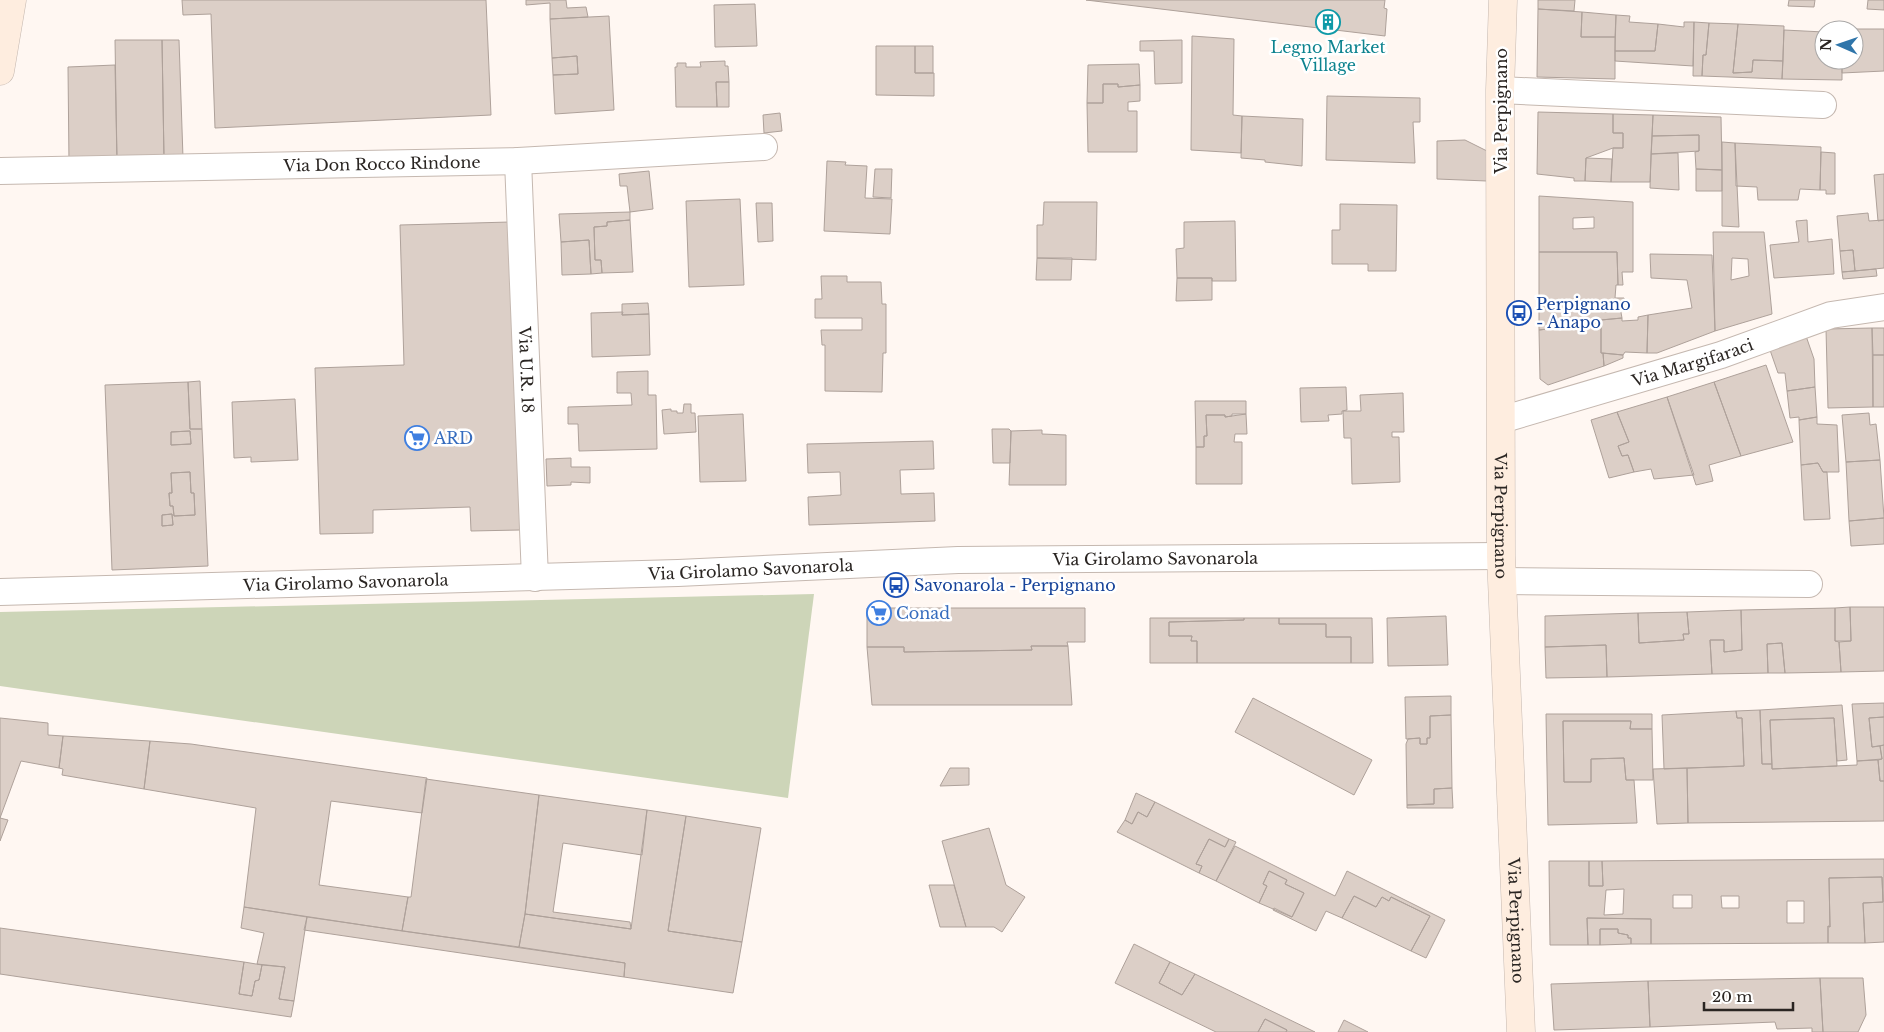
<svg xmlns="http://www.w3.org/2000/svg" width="1884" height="1032" viewBox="0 0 1884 1032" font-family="'Libre Baskerville',serif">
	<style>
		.green { fill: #cdd5b8 }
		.building { fill: #dccfc7; stroke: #aea19a; fill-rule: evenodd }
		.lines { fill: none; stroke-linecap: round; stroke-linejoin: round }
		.street-casing { stroke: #c5b8b0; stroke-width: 28 }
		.secondary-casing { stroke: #c5b8b0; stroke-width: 29 }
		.street { stroke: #fff; stroke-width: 26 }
		.secondary { stroke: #feeddf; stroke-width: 28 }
		.labels { text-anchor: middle; stroke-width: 5; stroke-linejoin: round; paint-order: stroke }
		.culture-label { font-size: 16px; fill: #0d838f; stroke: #fff }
		.street-label { font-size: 16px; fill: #2a2522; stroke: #fff }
		.transit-label { font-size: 16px; fill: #164399; stroke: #fff; text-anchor: start }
		.shop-label { font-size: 16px; fill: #366cbe; stroke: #fff; text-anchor: start }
	</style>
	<rect width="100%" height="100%" fill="#fff7f2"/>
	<path class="green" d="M814,594L788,798L0,686V612Z"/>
	<path class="building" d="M182,0H486L491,115L215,128L211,14L183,15Z
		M526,0H566L567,8L586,7L588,17L550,19V3L526,5Z
		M1086,0H1385L1384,8L1387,9L1385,36Z
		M1538,0H1575L1574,11L1538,9Z
		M1789,0H1815L1814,7L1788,6Z
		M1868,0H1884V10L1867,9Z
		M755,4L757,46L715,47L714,5Z
		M1538,9L1582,12L1581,37H1615V79L1537,77Z
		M1582,12L1616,15L1615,37H1581Z
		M1616,15L1630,16L1629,22L1658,24L1655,51H1615Z
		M609,16L614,110L555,114L553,75L578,74L577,56L552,58L550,19Z
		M1684,22H1694L1693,66L1615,61V51H1655L1658,24L1684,27Z
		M1694,22L1709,23L1706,55H1703L1702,76H1693Z
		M1709,23L1738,24L1733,73L1752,72L1753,60L1783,61L1782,79L1702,76L1703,55H1706Z
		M1738,24L1784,26L1783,61L1753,60L1752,72L1733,73Z
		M1846,29H1884V71L1842,73V60H1854V30Z
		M1784,30L1824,32V60H1842V80L1782,79Z
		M1192,36L1234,39L1233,115L1242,116L1241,153L1191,150Z
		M115,40H162L164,159L117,161Z
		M162,40H179L183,158L164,159Z
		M1182,40V83L1155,84L1154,51H1140V41Z
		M876,46H915V73H934V96L876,95Z
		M915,46H933V73H915Z
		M577,56L578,74L553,75L552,58Z
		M725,61V66H728L729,82H716L717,107H676L675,67H677V63H686V67H701L700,62Z
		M1139,64L1140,85L1118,87V84H1103V103H1087L1088,65Z
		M115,65L117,161L69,163L68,67Z
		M716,82H729V107H717Z
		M1103,84H1118V87L1140,85V101L1128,102V111H1137V152H1088L1087,103H1103Z
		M1327,96L1420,98V122H1413L1415,163L1326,160Z
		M1538,112L1613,114V133H1623V148H1613L1586,158L1585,181H1574V178L1537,174Z
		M780,113L782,131L764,133L763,115Z
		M1613,114L1653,115L1650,182H1611L1613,148H1623V133H1613Z
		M1653,115L1721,117L1722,170L1696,169L1695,152L1699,151V135L1652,136Z
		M1242,116L1303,119L1302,166L1265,162V160L1241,158Z
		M1699,135V151L1651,154L1652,136Z
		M1465,140L1487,151V181L1437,179V141Z
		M1722,142L1735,143L1739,227L1722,226Z
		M1735,143L1821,147L1820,190L1800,189L1798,200H1758L1757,187L1736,186Z
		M1821,152L1835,153V194H1826V190H1820Z
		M1678,153L1679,190L1650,188L1651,154Z
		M1586,158L1612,159L1611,182L1585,181Z
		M827,161L846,162L845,165L867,166L865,198L892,199L890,234L824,231Z
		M875,169H892L891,198L873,197Z
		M1696,169L1722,170V191H1696Z
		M649,171L653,209L630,212L627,186H620L619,174Z
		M1884,174V220L1878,221L1874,175Z
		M1539,196L1633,202V272H1622L1623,285H1618L1617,252H1539ZM1594,217V228L1573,229V218Z
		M740,199L744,285L689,287L686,201Z
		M1044,202H1097L1096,260L1037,258V225H1043Z
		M756,203H772L773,241L758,242Z
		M1340,204L1397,205L1396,271H1368V264H1332V230H1340Z
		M630,212V220L607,222V226L594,227L595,260H601L602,273L591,274L589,240L561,242L559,214Z
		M1868,213L1869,221L1884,220V268L1855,271L1853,250L1840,251L1837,216Z
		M630,220L633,272L602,273L601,260H595L594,227L607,226V222Z
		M1807,220L1808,242L1832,239L1834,274L1774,278L1770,245L1799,242L1796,221Z
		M1235,221L1236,281H1212V278H1177L1176,249L1184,248V222Z
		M510,222L520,530L471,531L470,507L373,510V533L320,534L315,368L404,365L400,225Z
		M1713,232H1764L1772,314L1715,331ZM1732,258L1748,259L1749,276L1731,280Z
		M589,240L591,274L562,275L561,242Z
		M1853,250L1855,271L1842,272L1840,251Z
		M1539,252H1617L1618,285H1616L1615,298H1624L1626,304L1620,307L1622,318L1601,320V322L1588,324L1587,319L1580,320L1581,325L1539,330Z
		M1650,254L1712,255L1715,331L1657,353H1647L1648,315L1692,308L1687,280L1651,278Z
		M1037,258H1072L1071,280H1036Z
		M1876,269L1877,276L1843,279L1842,272Z
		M821,276H847V282H881L882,304H886V353H883L882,392L825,391V345H822L821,330H862V318H815V299H822Z
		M1177,278H1212V300L1176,301Z
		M648,303L649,314L622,315V304Z
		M623,312L622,315L649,314L650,355L592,357L591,313Z
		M1648,315L1647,353L1625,352L1623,355L1601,353V320L1622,318V321L1638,320V317Z
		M1587,319L1588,324L1601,322V353H1603L1604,366L1548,385L1540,379L1539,330L1581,325L1580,320Z
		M1872,328H1884V355H1873Z
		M1872,328L1873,407L1828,408L1826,329Z
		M1806,336L1814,359L1815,387L1787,391L1785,373H1778L1770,350Z
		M1603,353L1623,355V358L1604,366Z
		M1873,355H1884V407H1873Z
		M1766,365L1793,442L1741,456L1714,382Z
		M648,371V395H656L657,449L579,451L578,424H568V407L632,405L631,393H617V372Z
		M200,381L202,429H190L188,382Z
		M188,382L190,429H202L208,566L112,570L105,385ZM190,431L191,444L171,445V432ZM190,472L191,493H194L195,515L174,516L173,506H170L169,493H172L171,473ZM172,514L173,525L162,526V515Z
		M1714,382L1741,456L1709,465L1713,481L1696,485L1667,397Z
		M1346,387L1347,410L1342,411V414L1328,415L1329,421L1301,422L1300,388Z
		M1815,387L1817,417L1799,420V417L1790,418L1787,391Z
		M1403,393L1404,432H1392V437H1399L1400,482L1352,484L1351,438H1344L1343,411H1361L1360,395Z
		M1667,397L1694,475L1654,479L1651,469L1634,472L1628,455L1622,456L1618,446L1629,442L1617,412Z
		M295,399L298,460L251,462V457L234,458L232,402Z
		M1195,401H1246V414L1225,417V415H1206L1207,436H1204V447H1196Z
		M684,404H691V413H695L696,432L664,434L662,410L671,409V411H677V413H683Z
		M1617,412L1629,442L1618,446L1622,456L1628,455L1634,472L1609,478L1591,420Z
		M1869,413L1870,425L1876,424L1880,460L1846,462L1842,415Z
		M743,414L746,481L700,482L698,416Z
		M1232,414H1246L1247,434H1235L1234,442H1242V484H1196V447H1204V436H1207L1206,415H1225V417L1232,416Z
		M1817,417V424L1837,425L1839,472H1823L1818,463L1801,465L1799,420Z
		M992,429H1009L1011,431L1010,463H993Z
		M1042,430V434L1066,435V485H1009L1011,431Z
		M190,431L191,444L171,445V432Z
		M933,441L934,469L900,470L901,494L934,493L935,521L809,525L808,497L841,495L840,472L808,473L807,444Z
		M571,458V467H590V483L571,482V485L547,486L546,459Z
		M1880,460L1884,518L1849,521L1846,462Z
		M1818,463L1823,472H1827L1830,519L1804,520L1801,465Z
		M190,472L191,493H194L195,515L174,516L173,506H170L169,493H172L171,473Z
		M172,514L173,525L162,526V515Z
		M1884,518V544L1851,546L1849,521Z
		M1850,607L1851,641H1835V608Z
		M1850,607H1884V671L1841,672L1839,642L1851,641Z
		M867,608H1085V642H1067L1068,646H1031L1032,650L904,652V647H867Z
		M1835,608V641L1839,642L1841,672L1785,673L1782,643L1767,644L1768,673L1712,674L1710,640H1724V652L1742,650L1741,610Z
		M1741,610L1742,650L1724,652V640H1710L1712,674L1607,677L1606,645L1545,647V616L1638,613L1639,643L1684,640L1683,634H1689L1687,612Z
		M1687,612L1689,634H1683L1684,640L1639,643L1638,613Z
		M1446,616L1448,665L1388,666L1387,618Z
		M1150,618H1244V620L1169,622V636H1192L1191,641H1197V663H1150Z
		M1244,618H1279V624H1326V637H1351V663H1197V641H1191L1192,636H1169V622L1244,620Z
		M1279,618H1372L1373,663H1351V637H1326V624H1279Z
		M1782,643L1785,673H1768L1767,644Z
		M1606,645L1607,677L1546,678L1545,647Z
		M1031,646H1068L1072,705H872L867,647H904V652L1032,650Z
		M1451,696V715L1430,716V738H1427V744H1420V738L1406,739L1405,697Z
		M1253,698L1372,760L1354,795L1235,732Z
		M1884,703V717L1869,718L1872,747L1880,746L1882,759L1857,761L1852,704Z
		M1842,705L1847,760L1837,761L1834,718L1770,720L1772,764H1762L1760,710Z
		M1760,710L1762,764H1772V769L1857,765V761L1878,760L1880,781H1884V821L1688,823L1687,768L1744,766L1742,718H1737L1736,711Z
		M1736,711L1737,718H1742L1744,766L1664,769L1662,715Z
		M1546,714H1652V729H1630L1631,721H1563L1564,782H1591V759L1624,758L1626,780H1634L1637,823L1548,825Z
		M1451,715L1452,788L1434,789V804L1407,805L1406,744L1408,739L1420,738V744H1427V738H1430V716Z
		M1884,717V745L1872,747L1869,718Z
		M0,718L48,723V735L63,736L59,768L21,761L0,818Z
		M1834,718L1837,766L1772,769L1770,720Z
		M1563,721H1631L1630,729H1652L1653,780H1626L1624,758L1591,759V782H1564Z
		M63,736L150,741L144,789L62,775L63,769L59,768Z
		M150,741L191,744L427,778L422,813L331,801L319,885L408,897L402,931L244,907L256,808L144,789Z
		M1884,745V781H1880L1878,760L1882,759L1880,746Z
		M950,768H969V785L940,786Z
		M1687,768L1688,823L1657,824L1653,769Z
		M426,779L539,795L525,914L519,947L402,931L408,897H411Z
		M1452,788L1453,808H1407V805L1434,804V789Z
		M1136,793L1155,802L1147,817L1138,812L1132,824L1125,820Z
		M539,795L647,810L642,855L563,843L553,912L630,922L631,929L525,914Z
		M1155,802L1229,839L1225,847L1209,839L1196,864L1202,866L1199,873L1117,832L1125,820L1132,824L1138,812L1147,817Z
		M647,810L686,816L668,931L742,942L733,993L624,977L625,963L519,947L525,914L631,929Z
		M686,816L761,828L742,942L668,931Z
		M0,818L8,820L0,841Z
		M989,828L1006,885L1025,897L1002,932L994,927H966L942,841Z
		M1209,839L1225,847L1229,839L1236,842L1216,881L1199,873L1202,866L1196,864Z
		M1235,846L1335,896L1347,871L1445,920L1426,958L1411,951L1430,916L1391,897L1389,901L1382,897L1376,907L1354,896L1342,918L1326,911L1316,931L1273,910L1274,908L1292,917L1304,893L1285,884L1287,880L1269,871L1263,884L1267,886L1259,903L1216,881Z
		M1884,859V942L1865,943L1863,903L1883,902L1882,877L1829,878L1830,927L1828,926V943L1651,944V919L1587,918L1588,945H1550L1549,861H1589V886H1603L1602,861ZM1624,889L1623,914L1604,915L1606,890ZM1673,895H1692V908H1673ZM1721,896H1739V908H1722ZM1787,901H1804V923H1787Z
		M1589,861H1602L1603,886H1589Z
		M1269,871L1287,880L1285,884L1304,893L1292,917L1259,903L1267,886L1263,884Z
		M1882,877L1883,902L1863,903L1865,943H1828V926L1830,927L1829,878Z
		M929,885H954L966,927H940Z
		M1354,896L1376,907L1382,897L1389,901L1391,897L1430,916L1411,951L1342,918Z
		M244,907L307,917L294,1001L279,999L285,967L257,964L264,933L241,928Z
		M307,917L625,963L624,977L304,930Z
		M1587,918L1651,919V944H1631V938H1628V935L1618,933V929H1600V945H1588Z
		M0,928L244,962L239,994L252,996L255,981L259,980L262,965L285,967L279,999L294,1001L291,1017L0,974Z
		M1600,929H1618V933L1628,935V938H1631V944L1600,945Z
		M1134,944L1170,962L1159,983L1182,995L1195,974L1315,1032H1286L1287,1030L1265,1019L1258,1032H1216L1115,983Z
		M244,962L262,965L259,980L255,981L252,996L239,994Z
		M1170,962L1195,974L1182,995L1159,983Z
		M1820,978L1823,1032H1812V1028L1777,1029L1775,1022L1650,1027L1648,981Z
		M1820,978H1863L1866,1015L1858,1032H1823Z
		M1648,981L1650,1027L1554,1030L1551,984Z
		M1265,1019L1287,1030L1286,1032H1258Z
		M1344,1020L1368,1032H1338Z"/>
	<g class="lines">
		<defs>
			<g id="street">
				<path d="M1500,90L1823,105"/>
				<path id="s1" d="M518,161L535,578"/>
				<path id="s2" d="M0,171L518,161L764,147"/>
				<path id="s3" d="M1501,420L1721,355L1831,315L1884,307"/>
				<path d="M1502,581L1809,584"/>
				<path id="s4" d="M0,592L678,573L958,560L1501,556"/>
			</g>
			<g id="secondary">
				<path id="s5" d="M1503,0L1500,90L1501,556L1521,1032"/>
				<path d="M0,71L12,0"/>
			</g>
		</defs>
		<use href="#street" class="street-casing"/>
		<use href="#secondary" class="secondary-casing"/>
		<use href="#street" class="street"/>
		<use href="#secondary" class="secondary"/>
	</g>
	<defs>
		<symbol id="building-ring" viewBox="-11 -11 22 22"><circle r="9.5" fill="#fff" stroke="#0f9aa8" stroke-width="1.5"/><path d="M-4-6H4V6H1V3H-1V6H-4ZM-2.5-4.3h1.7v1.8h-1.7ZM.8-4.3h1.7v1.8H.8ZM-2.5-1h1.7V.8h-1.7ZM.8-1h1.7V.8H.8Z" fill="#0f9aa8"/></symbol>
		<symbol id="bus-ring" viewBox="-11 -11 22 22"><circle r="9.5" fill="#fff" stroke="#1a4fb4" stroke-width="1.5"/><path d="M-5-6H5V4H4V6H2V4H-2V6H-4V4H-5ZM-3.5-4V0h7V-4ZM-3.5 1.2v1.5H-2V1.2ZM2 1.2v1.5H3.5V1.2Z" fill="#1a4fb4"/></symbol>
		<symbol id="supermarket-ring" viewBox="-11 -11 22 22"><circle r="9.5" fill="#fff" stroke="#3f7fe0" stroke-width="1.5"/><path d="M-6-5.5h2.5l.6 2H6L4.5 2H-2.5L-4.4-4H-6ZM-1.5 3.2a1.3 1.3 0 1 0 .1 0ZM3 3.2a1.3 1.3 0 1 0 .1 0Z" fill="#3f7fe0"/></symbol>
	</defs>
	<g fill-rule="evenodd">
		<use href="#building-ring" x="1314" y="8" width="28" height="28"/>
		<use href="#bus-ring" x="1505" y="299" width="28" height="28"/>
		<use href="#supermarket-ring" x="403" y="424" width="28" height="28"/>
		<use href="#bus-ring" x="882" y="571" width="28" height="28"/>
		<use href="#supermarket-ring" x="865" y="599" width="28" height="28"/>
	</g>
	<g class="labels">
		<g class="culture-label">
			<text x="1328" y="53">Legno Market<tspan x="1328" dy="18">Village</tspan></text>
		</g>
		<g class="street-label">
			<text transform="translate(1501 111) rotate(-90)" y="6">Via Perpignano</text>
			<text dy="6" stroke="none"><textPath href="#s2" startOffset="382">Via Don Rocco Rindone</textPath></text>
			<text dy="6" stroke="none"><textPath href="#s3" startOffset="200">Via Margifaraci</textPath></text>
			<text dy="6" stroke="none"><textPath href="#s1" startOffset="209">Via U.R. 18</textPath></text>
			<text dy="6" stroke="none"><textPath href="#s5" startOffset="516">Via Perpignano</textPath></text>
			<text dy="6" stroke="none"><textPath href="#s4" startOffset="1156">Via Girolamo Savonarola</textPath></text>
			<text dy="6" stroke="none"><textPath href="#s4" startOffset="751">Via Girolamo Savonarola</textPath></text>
			<text dy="6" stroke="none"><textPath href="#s4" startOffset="346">Via Girolamo Savonarola</textPath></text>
			<text dy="6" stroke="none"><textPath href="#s5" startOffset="921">Via Perpignano</textPath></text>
		</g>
		<g class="transit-label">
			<text x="1536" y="310">Perpignano<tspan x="1536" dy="18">- Anapo</tspan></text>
			<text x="914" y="591">Savonarola - Perpignano</text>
		</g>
		<g class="shop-label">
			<text x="434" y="444">ARD</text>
			<text x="896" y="619">Conad</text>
		</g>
	</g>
	<g transform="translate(1839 45) rotate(272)"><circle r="24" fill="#ffffff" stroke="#aaa8a7"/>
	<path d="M0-4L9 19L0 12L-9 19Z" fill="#2f75aa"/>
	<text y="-8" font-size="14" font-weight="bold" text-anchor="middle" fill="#2a2522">N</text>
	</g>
	<path d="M1704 1002v8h89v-8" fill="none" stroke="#2a2522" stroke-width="2.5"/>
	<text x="1712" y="1002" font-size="15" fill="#2a2522" stroke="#ffffff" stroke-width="4" paint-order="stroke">20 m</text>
</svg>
